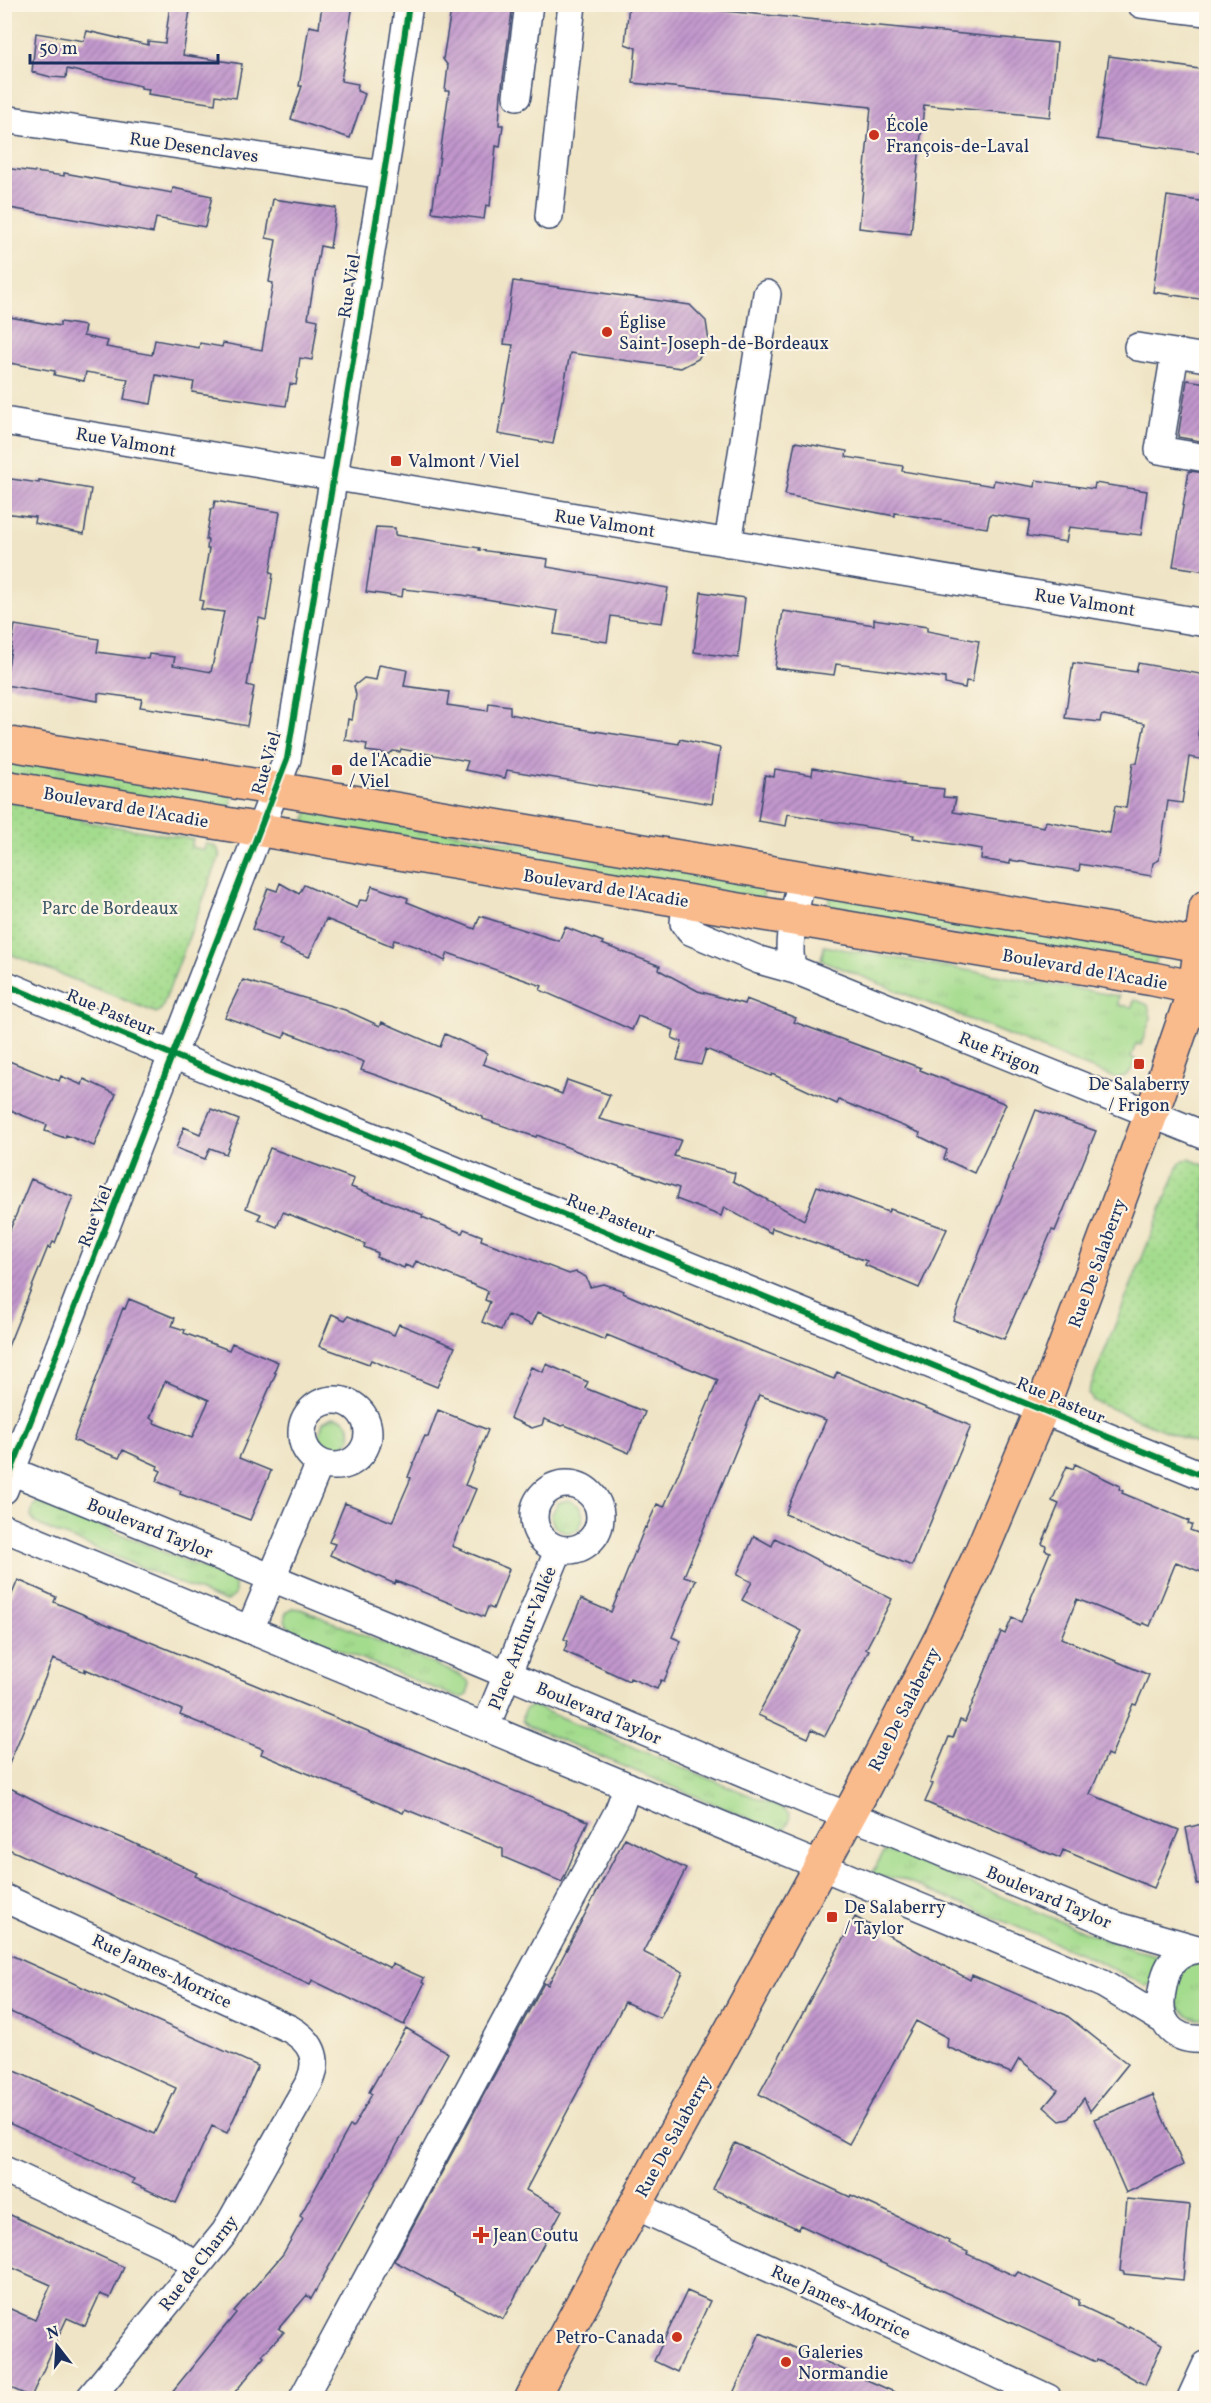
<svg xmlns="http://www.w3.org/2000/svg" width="1211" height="2403" viewBox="0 0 1211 2403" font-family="Vollkorn,serif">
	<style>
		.grass { fill: url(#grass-tufts); stroke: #608676; stroke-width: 1.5 }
		.park { fill: url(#park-dots); stroke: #608676; stroke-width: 1.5 }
		.building { fill: url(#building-hatch); fill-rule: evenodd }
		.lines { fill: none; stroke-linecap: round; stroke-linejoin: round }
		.minor-casing { stroke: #3b4a6d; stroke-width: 30 }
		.major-casing { stroke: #3b4a6d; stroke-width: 36 }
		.minor { stroke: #fff; stroke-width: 27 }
		.major { stroke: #fabb8c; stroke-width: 33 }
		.cycleway-casing { stroke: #fcf5e5; stroke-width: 10 }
		.cycleway { stroke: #00873e; stroke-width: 6 }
		.poi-dot { fill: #c8321e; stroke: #fcf5e5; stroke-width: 2 }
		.labels { text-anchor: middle; stroke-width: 4.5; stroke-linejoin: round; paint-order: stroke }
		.poi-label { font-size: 18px; fill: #1b2f5e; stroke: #fcf5e5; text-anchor: start }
		.street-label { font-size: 18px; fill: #1b2f5e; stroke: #fcf5e5 }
		.park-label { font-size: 18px; fill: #3d5a6a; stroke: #fcf5e5 }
	</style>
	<defs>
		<pattern id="grass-tufts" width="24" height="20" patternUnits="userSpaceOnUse" patternTransform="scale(1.5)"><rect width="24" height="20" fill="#a4dc8e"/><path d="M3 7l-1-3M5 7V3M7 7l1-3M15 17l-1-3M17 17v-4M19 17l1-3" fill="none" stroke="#8dbd7d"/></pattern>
		<pattern id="park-dots" width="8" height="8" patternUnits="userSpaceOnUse" patternTransform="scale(1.5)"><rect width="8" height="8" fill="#a4dc8e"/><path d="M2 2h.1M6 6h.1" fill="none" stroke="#8dbd7d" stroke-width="1.8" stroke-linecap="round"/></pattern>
		<pattern id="building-hatch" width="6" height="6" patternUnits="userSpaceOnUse" patternTransform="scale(1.5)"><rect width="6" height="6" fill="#c196cc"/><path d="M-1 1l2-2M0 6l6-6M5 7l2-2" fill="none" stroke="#9c7ba9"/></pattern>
	</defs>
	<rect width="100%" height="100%" fill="#fcf5e5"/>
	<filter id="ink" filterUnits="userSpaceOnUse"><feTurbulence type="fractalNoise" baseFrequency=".0167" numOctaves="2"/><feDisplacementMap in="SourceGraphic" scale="12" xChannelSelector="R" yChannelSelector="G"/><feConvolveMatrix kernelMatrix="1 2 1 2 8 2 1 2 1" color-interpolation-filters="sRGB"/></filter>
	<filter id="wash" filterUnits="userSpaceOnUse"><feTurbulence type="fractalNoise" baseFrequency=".008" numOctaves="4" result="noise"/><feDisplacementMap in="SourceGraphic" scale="24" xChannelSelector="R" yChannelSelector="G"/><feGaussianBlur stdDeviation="1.35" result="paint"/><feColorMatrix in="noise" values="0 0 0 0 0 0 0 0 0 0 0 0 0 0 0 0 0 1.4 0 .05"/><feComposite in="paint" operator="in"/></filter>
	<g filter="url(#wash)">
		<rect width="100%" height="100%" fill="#efe4c5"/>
		<path class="grass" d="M4,757L232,795L231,812L5,774Z
			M308,808L765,885L762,901L305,825Z
			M830,895L1077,937L1157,956L1155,967L828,912Z
			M824,946L1119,996L1118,1005L1132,1007L1134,999L1148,1005L1151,1018L1141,1045L1136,1044L1131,1057L1136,1060C1131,1072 1129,1077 1115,1078L821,960Z
			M332,1417C347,1417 354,1428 349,1441L338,1449L325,1446L319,1436L323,1422Z
			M568,1500C584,1505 587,1518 577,1530L567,1533L554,1526L551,1516L558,1503Z
			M38,1502L46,1503L231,1580L235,1586V1595L228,1601H223L43,1527L36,1523L31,1516L33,1506Z
			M292,1608L301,1609L460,1675L470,1684L467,1694L464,1697H456L293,1631C284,1624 281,1614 292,1608Z
			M533,1706L781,1808L789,1814L790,1819L785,1829L777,1830L527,1726L522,1721C522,1712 525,1708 533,1706Z
			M889,1843L911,1859L1093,1935L1135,1950L1157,1955L1160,1958L1152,1983L1146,1986L1096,1960L902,1879L879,1877L871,1874Z
			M1192,1964H1206V2017L1205,2018C1169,2022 1164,1976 1192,1964Z"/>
		<path class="park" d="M4,801L81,814L80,821L193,839L191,847L204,850L206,843L217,847L220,856L217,863L162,1008L157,1013L5,952Z
			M1189,1159L1206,1166V1448L1093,1401L1088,1393L1179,1165L1181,1162Z"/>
		<g id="blocks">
			<path class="building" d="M170,4H191L183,55L242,64L236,98L216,95L215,104L148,94L149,89L141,88V86L67,69L66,78L51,77L32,72L36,33L84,41L87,31L148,45V41L165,43Z
				M322,4H353L341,81L358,84L357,91L365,94L350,138L291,119L302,86H299L309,26L319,28Z
				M452,4H513L501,94L499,125H503L500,147L496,146L490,206L486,205L484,219L432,212L449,91H445L448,66L443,59Z
				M629,4H650L1057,43L1050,117L924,105L911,234L859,228L871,107L633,83L636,48L625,44Z
				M1109,56L1206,70V154L1097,139Z
				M4,168L64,176V173L172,193L173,188L212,196L205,227L156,218L153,233L4,207Z
				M1167,196L1206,202V300L1153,292Z
				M273,199L336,208L330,248L320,246L308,318L318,320L312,360L300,358L296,385L290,384L286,406L192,392L194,382L156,375L151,404L124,399L128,379L86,372L84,381L54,375L55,371L4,362V316L60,326V322L85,326L83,336L108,341L106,347L152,355L155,340L199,348L200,343L222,347L223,343L262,350L273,283L269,282L276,240L266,238Z
				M513,281L690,305L706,321L709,342L698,359L681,368L570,353L553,444L498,434L513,345L504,344Z
				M1187,380L1206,383V442L1178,437Z
				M795,442L847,451L846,457L903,466L902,471L993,486L994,480L1035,487L1036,480L1094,489L1095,483L1147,491L1141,535L1069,527L1066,542L1027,536L1030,520L990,514L987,528L895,513V516L785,495Z
				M1189,471L1206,473V571L1173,566Z
				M4,478L39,483V480L91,489L84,534L34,523L35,517L4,513Z
				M215,501L280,512L270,573L273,574L266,620L259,618L247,685L254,687L247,726L203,718V716L140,707L142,699L98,693V701L5,685L15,625L99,639L97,652L148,659L149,654L175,657L173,665L211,672L224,612L201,609L203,601L200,600L209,549H207L208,540H206L211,509H213Z
				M376,527L395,528V535L480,548L479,550L548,559L547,567L668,588L662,623L611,616L607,642L554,634L558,611L462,595L403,589L402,597L366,592Z
				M701,592L745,598L738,658L694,652Z
				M783,611L874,625V619L927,627V631L979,641L972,682L966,681L965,688L945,684V678L836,664L834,675L775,668Z
				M1073,663L1136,672L1138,663L1206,675L1198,735L1200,740L1206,741V760L1189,757L1182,803L1168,801L1159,860L1153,863L1151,876L1080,864L1079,871L1010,860V864L981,859L982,849L913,838L914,835L788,814L786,826L758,821L765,775L774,777L775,769L812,775L813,768L904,783L903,785L944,789L943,797L956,798L953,812L1044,827L1046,821L1110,833L1115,806L1126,808L1133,763H1137L1145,723L1104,715L1101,716L1100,722L1065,718Z
				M379,665L407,670L404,686L449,692L447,705L488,711L489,703L510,706V714L562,725L582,728V729L679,744L680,739L720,748L712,804L507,770L505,778L465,770L468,761L401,749L400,752L393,751L389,754L366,751L367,744L345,740L348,719L352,720L356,695L354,686L364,678L376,680Z
				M280,883L299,894L304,885L357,908L360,900L367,901L372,886L408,898L407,902L475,929L480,916L559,941L565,927L603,942L602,944L660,966L659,970L698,991L744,1004L746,999L796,1018L794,1022L921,1068L920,1070L1006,1104L974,1173L944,1159L947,1150L919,1136L920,1133L839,1100L837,1104L772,1074L771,1076L706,1049L701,1065L677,1060L682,1042L672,1038L674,1030L638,1016L632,1030L540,990L542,986L448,953L445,961L418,947L394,940L392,946L326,919L309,957L279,945L282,940L252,929L268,888L277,891Z
				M243,980L345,1010L380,1026L382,1022L440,1047L445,1034L487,1053L483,1064L562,1094L567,1080L610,1095L599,1119L681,1140L674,1156L735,1173L733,1181L804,1220L817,1186L888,1212L890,1209L947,1229L919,1288L865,1265L867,1261L772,1228L771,1233L724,1207L721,1216L676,1199L679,1188L609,1164L537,1135L536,1137L483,1119V1117L399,1083L361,1070L364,1062L286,1032L283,1038L225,1017Z
				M4,1059L59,1081L61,1076L82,1085L84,1079L116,1094L94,1146L66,1135L65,1138L45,1131L47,1125L4,1108Z
				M211,1109L239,1120L226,1154L210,1148L205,1159L176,1148L184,1127L200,1134Z
				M1036,1110L1096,1131L1055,1231L1052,1230L1004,1339L953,1320Z
				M270,1148L354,1179L351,1187L423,1215L422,1217L462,1233L464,1229L482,1236L481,1240L569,1274L576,1272L586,1277L590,1287L603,1284L624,1291L623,1293L737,1341L834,1379L837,1372L971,1426L912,1566L785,1514L826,1420L759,1395L684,1576L696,1580L672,1637L681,1641L664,1681L661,1680L657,1689L630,1678L629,1681L564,1651L568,1641L564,1639L581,1599L611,1612L645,1527L646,1528L657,1504L664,1507L718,1380L607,1335L605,1340L538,1312L532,1325L508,1315L501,1330L482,1322L490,1302L485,1300L488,1291L416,1261L413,1268L405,1265L404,1268L376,1257L378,1253L364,1247L365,1244L283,1212L277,1227L258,1219L261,1214L246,1208Z
				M31,1179L73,1197L55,1243L53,1242L50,1248L48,1247L5,1354L4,1244Z
				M129,1299L175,1318L172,1326L185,1330L184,1333L229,1350L232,1343L278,1362L274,1372L276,1373L239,1458L271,1471L250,1520L180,1494L181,1491L156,1481L161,1471L157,1469L158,1466L123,1450L119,1458L73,1440L123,1308L125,1309ZM165,1381L209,1400L192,1438L154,1423L155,1420L150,1418Z
				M332,1314L345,1320L348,1316L394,1335L399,1324L455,1347L437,1387L371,1360L369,1364L319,1346Z
				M546,1364L588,1382L585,1388L645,1412L629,1453L565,1425L562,1426L544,1419L542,1425L532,1428L510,1418L531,1367L543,1372Z
				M438,1410L488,1430L465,1485L476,1489L452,1546L509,1569L493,1609L488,1607L484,1617L396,1581L395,1584L330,1555L335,1544L329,1542L345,1503L392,1522L411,1478L408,1477L419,1449L425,1436L428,1437Z
				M1075,1464L1120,1486L1119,1489L1123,1491L1122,1493L1189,1521L1188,1524L1192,1525L1190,1530L1206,1536V1574L1176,1562L1150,1626L1143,1623L1142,1625L1077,1599L1061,1638L1149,1675L1136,1705L1133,1704L1111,1756L1107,1754L1090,1794L1179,1830L1154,1888L1063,1850L1060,1858L925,1802L933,1784L930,1783L949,1737L953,1738L960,1720L965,1722L1001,1632L1005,1634L1012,1618L1021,1622L1050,1552L1045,1550L1046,1546L1042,1544L1059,1504L1052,1501L1067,1466L1073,1469Z
				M754,1536L772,1546L775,1538L892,1599L866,1649L869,1650L825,1736L812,1729L808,1738L758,1715L802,1631L742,1600L752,1582L737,1575Z
				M18,1580L56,1597L54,1602L106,1624L588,1821L562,1882L503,1857V1849L405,1809L403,1813L261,1754L263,1749L180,1715L182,1710L85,1669V1672L53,1659L4,1776V1613Z
				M4,1785L58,1812L127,1840L197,1873L195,1876L329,1937L390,1968L392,1964L424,1978L422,1982L424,1984L404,2025L312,1980L310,1985L4,1847Z
				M1206,1823V1883L1197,1884L1186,1828Z
				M625,1838L686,1869L643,1952L683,1972L660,2018L625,2002L526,2190L562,2210L503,2319L394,2261L544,1983L548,1985Z
				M855,1917L970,1980L972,1975L1066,2015L1128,2064L1090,2111L1084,2098L1068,2119L1060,2121L1044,2107L1058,2090L1019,2059L1011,2073L947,2047L948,2038L916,2021L849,2144L759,2094Z
				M4,1952L258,2066L227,2133L212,2126L176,2203L132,2183L134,2179L4,2121V2066L154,2134L176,2088L4,2009Z
				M406,2028L448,2053L311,2299L307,2295L279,2328L284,2332L262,2355L264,2357L230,2398H167L236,2313L234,2311L283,2254L303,2218L300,2216L350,2126L353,2127L372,2094L369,2092Z
				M1153,2095L1183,2165L1126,2193L1094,2119Z
				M735,2143L850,2197L851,2195L890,2213L949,2241L948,2243L968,2252L967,2254L1015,2276L1018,2272L1079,2300V2305L1128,2328L1129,2326L1162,2344L1145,2385L1113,2367L1097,2360L1096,2362L800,2225L798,2229L713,2189Z
				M1127,2199L1190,2205L1183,2280L1124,2274V2272L1120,2271Z
				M4,2212L124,2267L110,2298L100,2294L85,2326L67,2318L31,2397L4,2385V2306L35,2320L51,2285L4,2264Z
				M687,2291L710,2301L677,2372L654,2361Z
				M760,2333L908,2398H731Z"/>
		</g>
	</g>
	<g filter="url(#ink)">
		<use href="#blocks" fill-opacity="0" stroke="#3b4a6d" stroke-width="1.5"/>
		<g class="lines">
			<defs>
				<path id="minor" d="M1141,4L1206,12
					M517,96L529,4
					M4,119L383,175
					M549,216L572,4
					M1138,347L1206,358
					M1175,353L1159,450L1206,458
					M4,421L1206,623
					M728,543L767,294
					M686,902L684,923L690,931L759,960L795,970L1206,1136
					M795,970C782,952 798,899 802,878
					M4,984L173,1055L1206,1477
					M302 1433a33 33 0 1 1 66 0a33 33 0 1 1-66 0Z
					M4,1468L480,1663L811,1802L893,1832L1120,1927L1197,1949
					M534 1517a33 33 0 1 1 66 0a33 33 0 1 1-66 0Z
					M4,1490L287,759L389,143L409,4
					M4,1528L1050,1961L1103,1984L1163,2020
					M250,1629L320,1463
					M486,1726L559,1549
					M4,1898L290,2029C311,2041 320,2058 310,2081L225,2232L90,2398
					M1205,1949C1196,1949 1186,1951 1178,1957C1169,1963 1165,1975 1163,1986C1155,2020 1170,2042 1206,2039
					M4,2170L163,2244L197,2266
					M634,2205L1048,2398
					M303,2398L618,1812L628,1786
					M1191,2398L1206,2365"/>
				<path id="major" d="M4,743L1206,946
					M4,787L1153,979L1206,990
					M532,2398L614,2244L861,1793L943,1634L980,1555L1042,1408L1159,1093L1195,988L1206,907"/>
			</defs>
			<use href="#minor" class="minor-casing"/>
			<use href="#major" class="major-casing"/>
			<use href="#minor" class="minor"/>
			<use href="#major" class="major"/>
			<defs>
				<path id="cycleway" d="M4,984L173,1055L1206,1477
					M4,1490L287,759L389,143L409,4"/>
			</defs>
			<use href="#cycleway" class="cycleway-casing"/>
			<use href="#cycleway" class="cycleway"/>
		</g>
	</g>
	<g class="poi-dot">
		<circle cx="874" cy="135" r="6"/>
		<circle cx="607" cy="332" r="6"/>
		<rect x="390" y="455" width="12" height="12" rx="3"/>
		<rect x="331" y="764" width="12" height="12" rx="3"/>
		<rect x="1133" y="1058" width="12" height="12" rx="3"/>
		<rect x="826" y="1911" width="12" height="12" rx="3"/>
		<path d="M478 2226h6v6h6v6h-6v6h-6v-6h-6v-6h6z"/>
		<circle cx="677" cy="2337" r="6"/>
		<circle cx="786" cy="2362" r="6"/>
	</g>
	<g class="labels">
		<g class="poi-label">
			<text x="886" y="131">École<tspan x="886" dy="21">François-de-Laval</tspan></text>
			<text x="619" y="328">Église<tspan x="619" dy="21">Saint-Joseph-de-Bordeaux</tspan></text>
			<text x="408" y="467">Valmont / Viel</text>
			<text x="349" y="766">de l'Acadie<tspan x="349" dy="21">/ Viel</tspan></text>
			<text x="1139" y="1090" text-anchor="middle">De Salaberry<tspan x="1139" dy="21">/ Frigon</tspan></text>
			<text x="844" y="1913">De Salaberry<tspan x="844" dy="21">/ Taylor</tspan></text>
			<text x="493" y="2241">Jean Coutu</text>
			<text x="665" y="2343" text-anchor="end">Petro-Canada</text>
			<text x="798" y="2358">Galeries<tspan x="798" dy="21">Normandie</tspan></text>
		</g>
		<g class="street-label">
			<text transform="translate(194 147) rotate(8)" y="6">Rue Desenclaves</text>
			<text transform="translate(349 286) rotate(-81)" y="6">Rue Viel</text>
			<text transform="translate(126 442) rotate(10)" y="6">Rue Valmont</text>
			<text transform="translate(605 523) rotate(9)" y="6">Rue Valmont</text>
			<text transform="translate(1085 602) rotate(9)" y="6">Rue Valmont</text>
			<text transform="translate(266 763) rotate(-74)" y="6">Rue Viel</text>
			<text transform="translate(126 807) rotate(10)" y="6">Boulevard de l'Acadie</text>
			<text transform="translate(606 888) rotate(9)" y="6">Boulevard de l'Acadie</text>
			<text transform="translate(1085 969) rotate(10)" y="6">Boulevard de l'Acadie</text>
			<text transform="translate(111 1012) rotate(23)" y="6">Rue Pasteur</text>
			<text transform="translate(1000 1053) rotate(22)" y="6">Rue Frigon</text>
			<text transform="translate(95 1216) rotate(-69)" y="6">Rue Viel</text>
			<text transform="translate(611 1216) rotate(22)" y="6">Rue Pasteur</text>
			<text transform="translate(1097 1263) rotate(-70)" y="6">Rue De Salaberry</text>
			<text transform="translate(1061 1400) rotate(23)" y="6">Rue Pasteur</text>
			<text transform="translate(150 1528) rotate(22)" y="6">Boulevard Taylor</text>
			<text transform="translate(522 1638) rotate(-68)" y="6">Place Arthur-Vallée</text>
			<text transform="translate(904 1709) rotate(-63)" y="6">Rue De Salaberry</text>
			<text transform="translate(599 1713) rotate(23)" y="6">Boulevard Taylor</text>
			<text transform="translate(1049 1897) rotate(23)" y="6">Boulevard Taylor</text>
			<text transform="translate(162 1971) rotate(25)" y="6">Rue James-Morrice</text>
			<text transform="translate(673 2136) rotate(-61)" y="6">Rue De Salaberry</text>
			<text transform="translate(198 2263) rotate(-52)" y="6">Rue de Charny</text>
			<text transform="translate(841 2302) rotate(25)" y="6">Rue James-Morrice</text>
		</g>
		<g class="park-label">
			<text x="110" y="914">Parc de Bordeaux</text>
		</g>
	</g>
	<rect width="1211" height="2403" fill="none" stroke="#fcf5e5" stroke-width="24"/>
	<g transform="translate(57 2346) rotate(343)" stroke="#fcf5e5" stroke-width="4.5" paint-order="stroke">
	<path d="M0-4.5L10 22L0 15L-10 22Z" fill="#1b2f5e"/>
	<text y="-9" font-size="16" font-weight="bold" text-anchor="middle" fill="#1b2f5e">N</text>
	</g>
	<path d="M30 54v9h188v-9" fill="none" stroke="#1b2f5e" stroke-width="3"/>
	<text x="39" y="54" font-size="18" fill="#1b2f5e" stroke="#fcf5e5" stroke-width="4.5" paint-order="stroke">50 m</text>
</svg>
